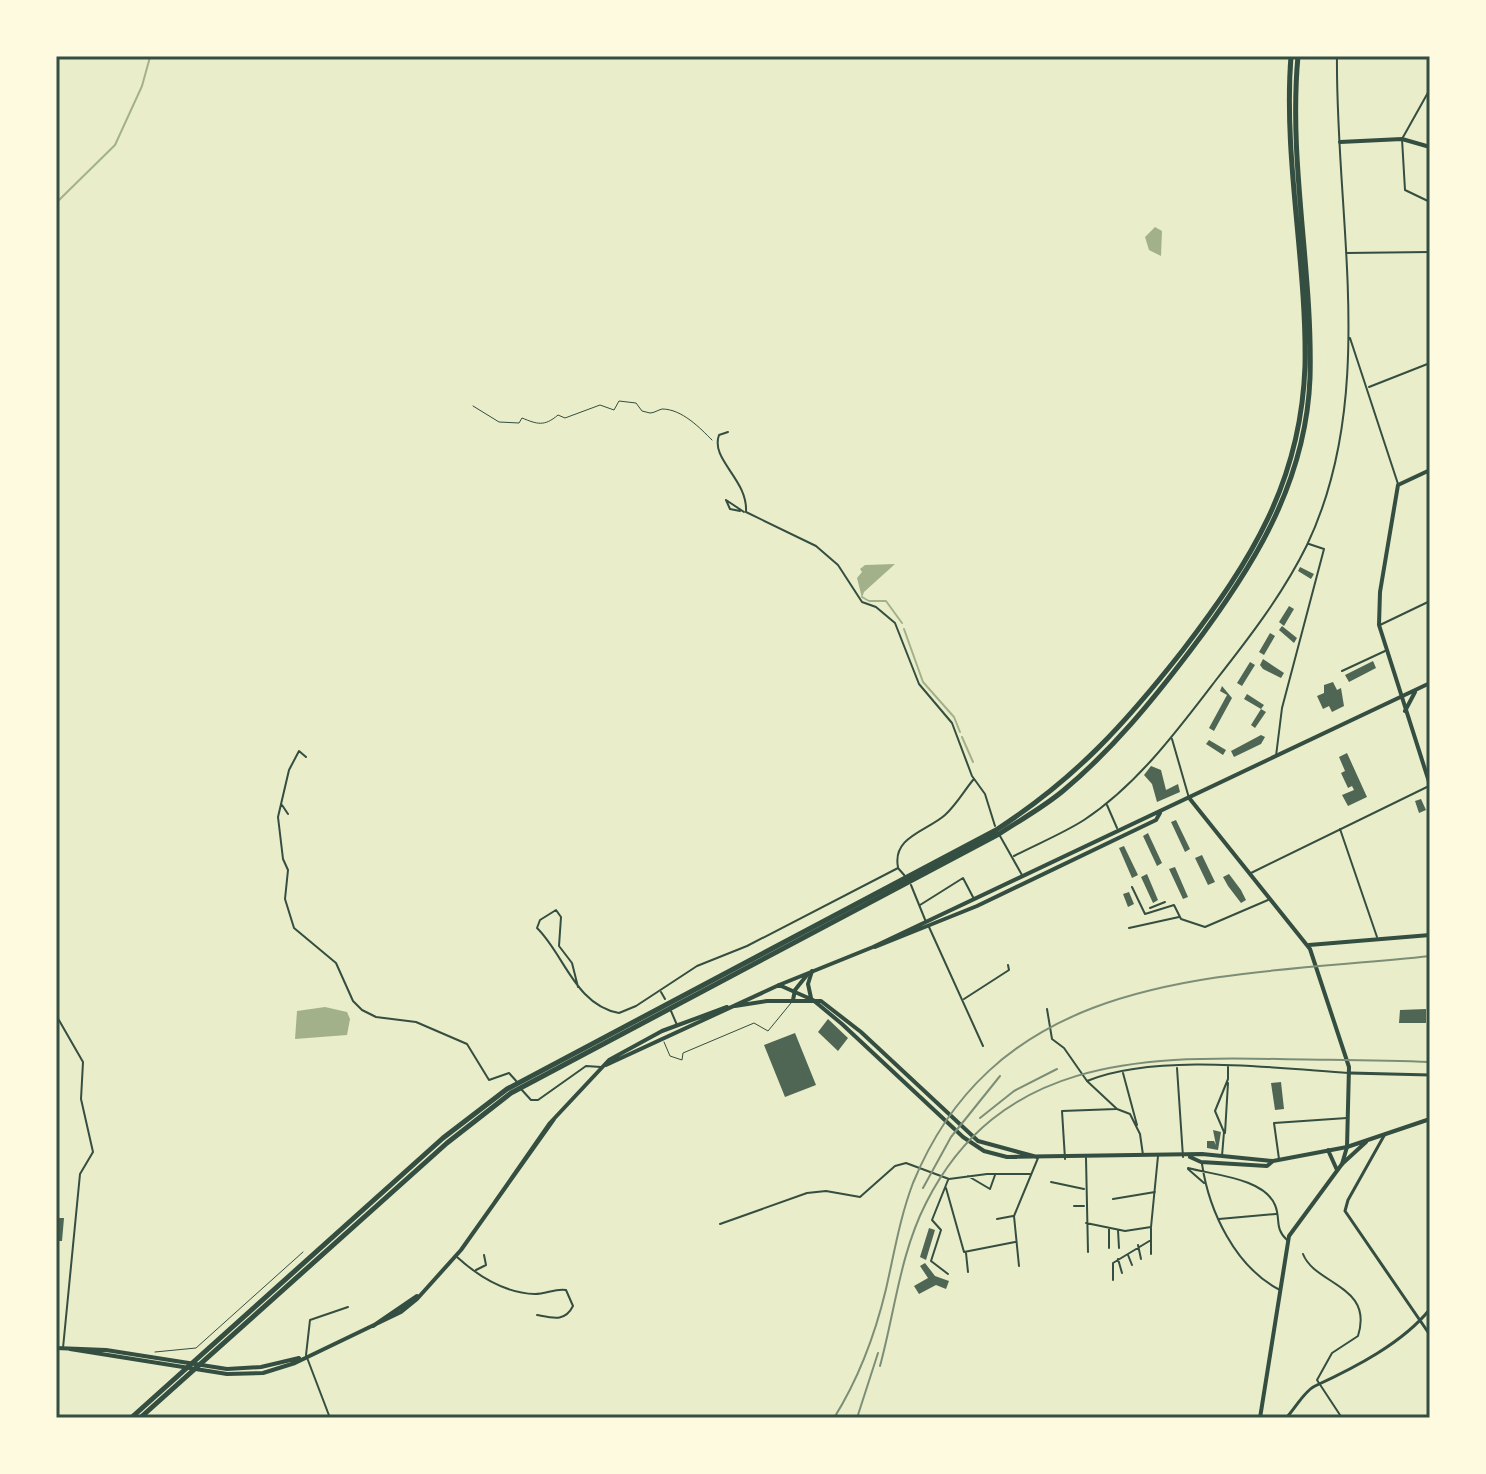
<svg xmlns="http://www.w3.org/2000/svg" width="1486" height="1474" viewBox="0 0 1486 1474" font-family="'Open Sans',sans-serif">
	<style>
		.water { fill: #a3b18a }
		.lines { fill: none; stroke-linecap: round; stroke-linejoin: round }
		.stream { stroke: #a3b18a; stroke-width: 2 }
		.building { fill: #4f6655 }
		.path { stroke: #344e41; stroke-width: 1 }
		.service { stroke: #344e41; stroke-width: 1 }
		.minor { stroke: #344e41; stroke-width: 2 }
		.tertiary { stroke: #344e41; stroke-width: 3 }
		.secondary { stroke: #344e41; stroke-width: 4 }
		.primary { stroke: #344e41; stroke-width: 4 }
		.motorway { stroke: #344e41; stroke-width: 5 }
		.rail { stroke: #7c8e77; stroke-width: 2 }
		.neatline { fill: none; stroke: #344e41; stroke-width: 3 }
	</style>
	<rect width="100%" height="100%" fill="#e9edc9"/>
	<path class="water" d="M1155,227L1162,231L1161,256L1149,250L1145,237Z
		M895,564L864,592L862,598L857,578L862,572L860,569L865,565Z
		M325,1007L347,1012L350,1019L347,1035L295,1039L297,1011Z"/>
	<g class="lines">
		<path class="stream" d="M56,203L115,145L142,86L150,57
			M862,597L869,601H886L902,623
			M904,629L923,682L954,717L960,732
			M962,737L973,762"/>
	</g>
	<path class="building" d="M1300,567L1314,574L1311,579L1298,571Z
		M1289,606L1294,609L1284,626L1279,622Z
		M1282,626L1297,638L1294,643L1279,630Z
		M1270,633L1275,636L1264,655L1259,652Z
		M1263,659L1284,673L1281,678L1263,669L1260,665Z
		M1373,661L1376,668L1349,682L1345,675Z
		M1250,662L1255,665L1242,686L1237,683Z
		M1333,682L1337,690L1341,688L1344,706L1332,712L1329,706L1323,709L1317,696L1324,693V685Z
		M1222,686L1232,698L1214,731L1209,728L1227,695L1220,691Z
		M1247,694L1264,705L1261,709L1244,699Z
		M1261,709L1266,712L1255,728L1251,725Z
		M1261,735L1265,737L1261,744L1234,757L1231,751Z
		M1209,740L1226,750L1223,755L1206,744Z
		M1347,753L1367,797L1348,806L1342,795L1354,790L1352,786L1348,788L1341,773L1345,771L1339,757Z
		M1151,766L1161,770L1166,790L1178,784L1180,792L1157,802L1152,784L1144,775Z
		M1421,799L1426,810L1419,813L1415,801Z
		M1176,820L1190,849L1185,852L1171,822Z
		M1148,833L1162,863L1157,866L1143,836Z
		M1124,846L1138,875L1132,878L1119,848Z
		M1202,855L1215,882L1208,885L1195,858Z
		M1175,867L1188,897L1183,899L1169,869Z
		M1147,874L1158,900L1153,903L1141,877Z
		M1229,874L1241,890L1246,900L1241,903L1228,886L1223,877Z
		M1129,892L1134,904L1128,907L1123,894Z
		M1426,1009V1023H1399L1400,1010Z
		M828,1019L848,1038L838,1051L818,1032Z
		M795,1033L816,1085L785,1097L764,1045Z
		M1281,1082L1284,1109L1275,1110L1271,1083Z
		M1213,1130L1221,1132L1218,1150L1207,1148V1141H1214L1216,1145Z
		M59,1218H64L62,1241H57Z
		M929,1228L935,1230L926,1260L920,1257Z
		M925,1263L935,1276L949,1281L946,1289L936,1285L919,1294L914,1286L928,1278L920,1266Z"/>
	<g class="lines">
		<path class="path" d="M473,406L499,422L519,423L522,418C537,424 544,427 558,415L565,418L600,405L614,410L619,401L636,403L642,411L650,413C654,413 658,410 662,409C682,409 700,428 712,440
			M155,1352L196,1348L303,1252"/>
		<path class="service" d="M664,1042L670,1056L682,1060L683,1053L754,1023L768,1031L791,1003"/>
		<path class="minor" d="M1430,89L1402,139L1405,190L1430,202
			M56,131V133
			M1346,253L1430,252
			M1350,338L1398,484
			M1369,387L1430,363
			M728,432L719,435C710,460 748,479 746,512L816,546L838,565L862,602L876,607L895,623L919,684L952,723L972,776L985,794L995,826
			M740,511L730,509L726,500L744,512
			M1380,625L1430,601
			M1342,671L1385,651
			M1172,739L1189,798
			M1276,756L1282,708L1324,549L1309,544
			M306,757L299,751L289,770L278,817L283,859L288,870L285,899L294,928L336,963L353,1001L362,1010L376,1017L416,1022L467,1044L489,1080L509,1073L518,1083
			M282,805L288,814
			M1107,805L1117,828
			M1340,829L1377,937
			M1000,836L1022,875
			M1014,856C1037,844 1062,834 1084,820C1137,785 1177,731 1216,680C1249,638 1283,594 1307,545C1379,394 1335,217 1337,56
			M898,867C892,837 927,831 945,815C956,805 964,791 973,780
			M1251,873L1429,786
			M911,885L926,922
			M1132,887L1145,914L1174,905L1181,919L1205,927L1268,900
			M920,905L963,878L974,899
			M1150,908L1165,902
			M929,927L983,1046
			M1129,928L1179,917
			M578,987L572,963L559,946L561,917L556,910L540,920L537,928C564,954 575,1005 619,1013L636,1006L697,966L747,946L898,868L905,876
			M661,992L665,999
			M964,999L1009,970L1008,965
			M1047,1009L1052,1039L1064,1048L1087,1081L1117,1109L1130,1114L1140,1134L1143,1155
			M671,1011L677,1025
			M56,1015L83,1062L81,1099L93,1152L80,1174L63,1348
			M1177,1068L1183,1157
			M1123,1073L1137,1125
			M1087,1081C1155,1053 1275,1068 1348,1073
			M521,1089L531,1100H538L586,1066L601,1067
			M1225,1133L1228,1083
			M1222,1156L1224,1132L1215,1111L1228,1079V1067
			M1086,1158L1088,1252
			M1065,1159L1062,1111L1116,1109
			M1279,1159L1274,1123L1347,1118
			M1202,1164C1209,1211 1235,1267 1280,1290
			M1188,1168C1213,1175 1264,1178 1275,1205C1281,1219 1274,1228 1287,1240
			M1188,1169L1204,1183
			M968,1176L990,1189L995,1175
			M1051,1182L1084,1189
			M946,1188L964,1252L1015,1242
			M1113,1199L1155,1192
			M1074,1206H1084
			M997,1219L1013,1216
			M1219,1219L1276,1214
			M1086,1223L1125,1231L1151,1227L1158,1156
			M720,1224L807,1193L826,1191L860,1197L895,1166L906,1163L949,1179L987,1174H1030
			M1109,1229V1248
			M1118,1230L1119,1248
			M1151,1240V1254
			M1138,1245L1141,1259
			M966,1253L968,1272
			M1303,1254C1315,1285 1374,1285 1358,1336L1332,1353L1317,1380L1342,1418
			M1128,1255L1132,1265
			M457,1257C479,1277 504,1293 535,1294C546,1294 556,1288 566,1290L573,1306C565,1322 553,1318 537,1315
			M1118,1259L1122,1273
			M1019,1266L1014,1216L1038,1158
			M476,1270L486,1265L484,1255
			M948,1274L931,1261L941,1230L932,1220L948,1180
			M1113,1280V1263L1151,1240V1228
			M330,1418L306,1355L310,1320L348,1307"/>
		<path class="tertiary" d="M1350,1073L1430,1075
			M1385,1134L1348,1200L1345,1211L1430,1335
			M1286,1418C1295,1409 1304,1391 1315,1386C1354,1368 1403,1343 1430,1309"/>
		<path class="secondary" d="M1340,142L1402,139L1430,147
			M1430,470L1398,485L1380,592L1379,625L1430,785
			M1405,711L1415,692
			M1190,799L1310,949L1349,1067L1347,1147L1342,1164L1289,1236L1260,1418
			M1309,945L1430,935
			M875,947L977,906L1156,820L1160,813
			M779,985L873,947L1430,683
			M793,1000L795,990L807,975"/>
		<path class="primary" d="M811,998L808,984L812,971
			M735,1006L767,1001H821L861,1032L978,1141L1037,1157
			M606,1065L779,985L813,1000L842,1024L963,1137L984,1151L1007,1157L1202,1154L1273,1161
			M1328,1150L1337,1170
			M1190,1157L1201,1162L1267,1166L1273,1161L1347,1147L1430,1119
			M1342,1164L1366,1142
			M495,1202L550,1123L609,1060L662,1031L727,1007
			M373,1326L417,1296
			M56,1348L106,1350L227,1369L261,1367L299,1358
			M70,1349L227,1374L263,1373L295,1363L401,1312L417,1299L461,1250L554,1119"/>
		<path class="motorway" d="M131,1418L443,1138L507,1089L996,830C1075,779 1125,724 1183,650C1251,561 1301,482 1305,366C1307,263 1283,159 1291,56
			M140,1418L447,1143L511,1093L999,834C1020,820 1044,807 1064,790C1113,749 1152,701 1190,651C1252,569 1306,484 1310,378C1313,271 1288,163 1298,56"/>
		<path class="rail" d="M980,1118L1014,1091L1057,1069
			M923,1188L951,1137L1000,1076
			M880,1366C895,1311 900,1254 926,1203C999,1059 1138,1056 1278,1059C1329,1060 1379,1060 1430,1062
			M834,1418C859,1378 875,1335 886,1289C894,1254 900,1217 913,1183C1003,963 1233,978 1430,956
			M857,1418L878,1353"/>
	</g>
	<rect width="1486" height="1474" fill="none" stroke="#fefae0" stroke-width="116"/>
	<rect x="58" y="58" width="1370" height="1358" class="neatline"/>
</svg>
